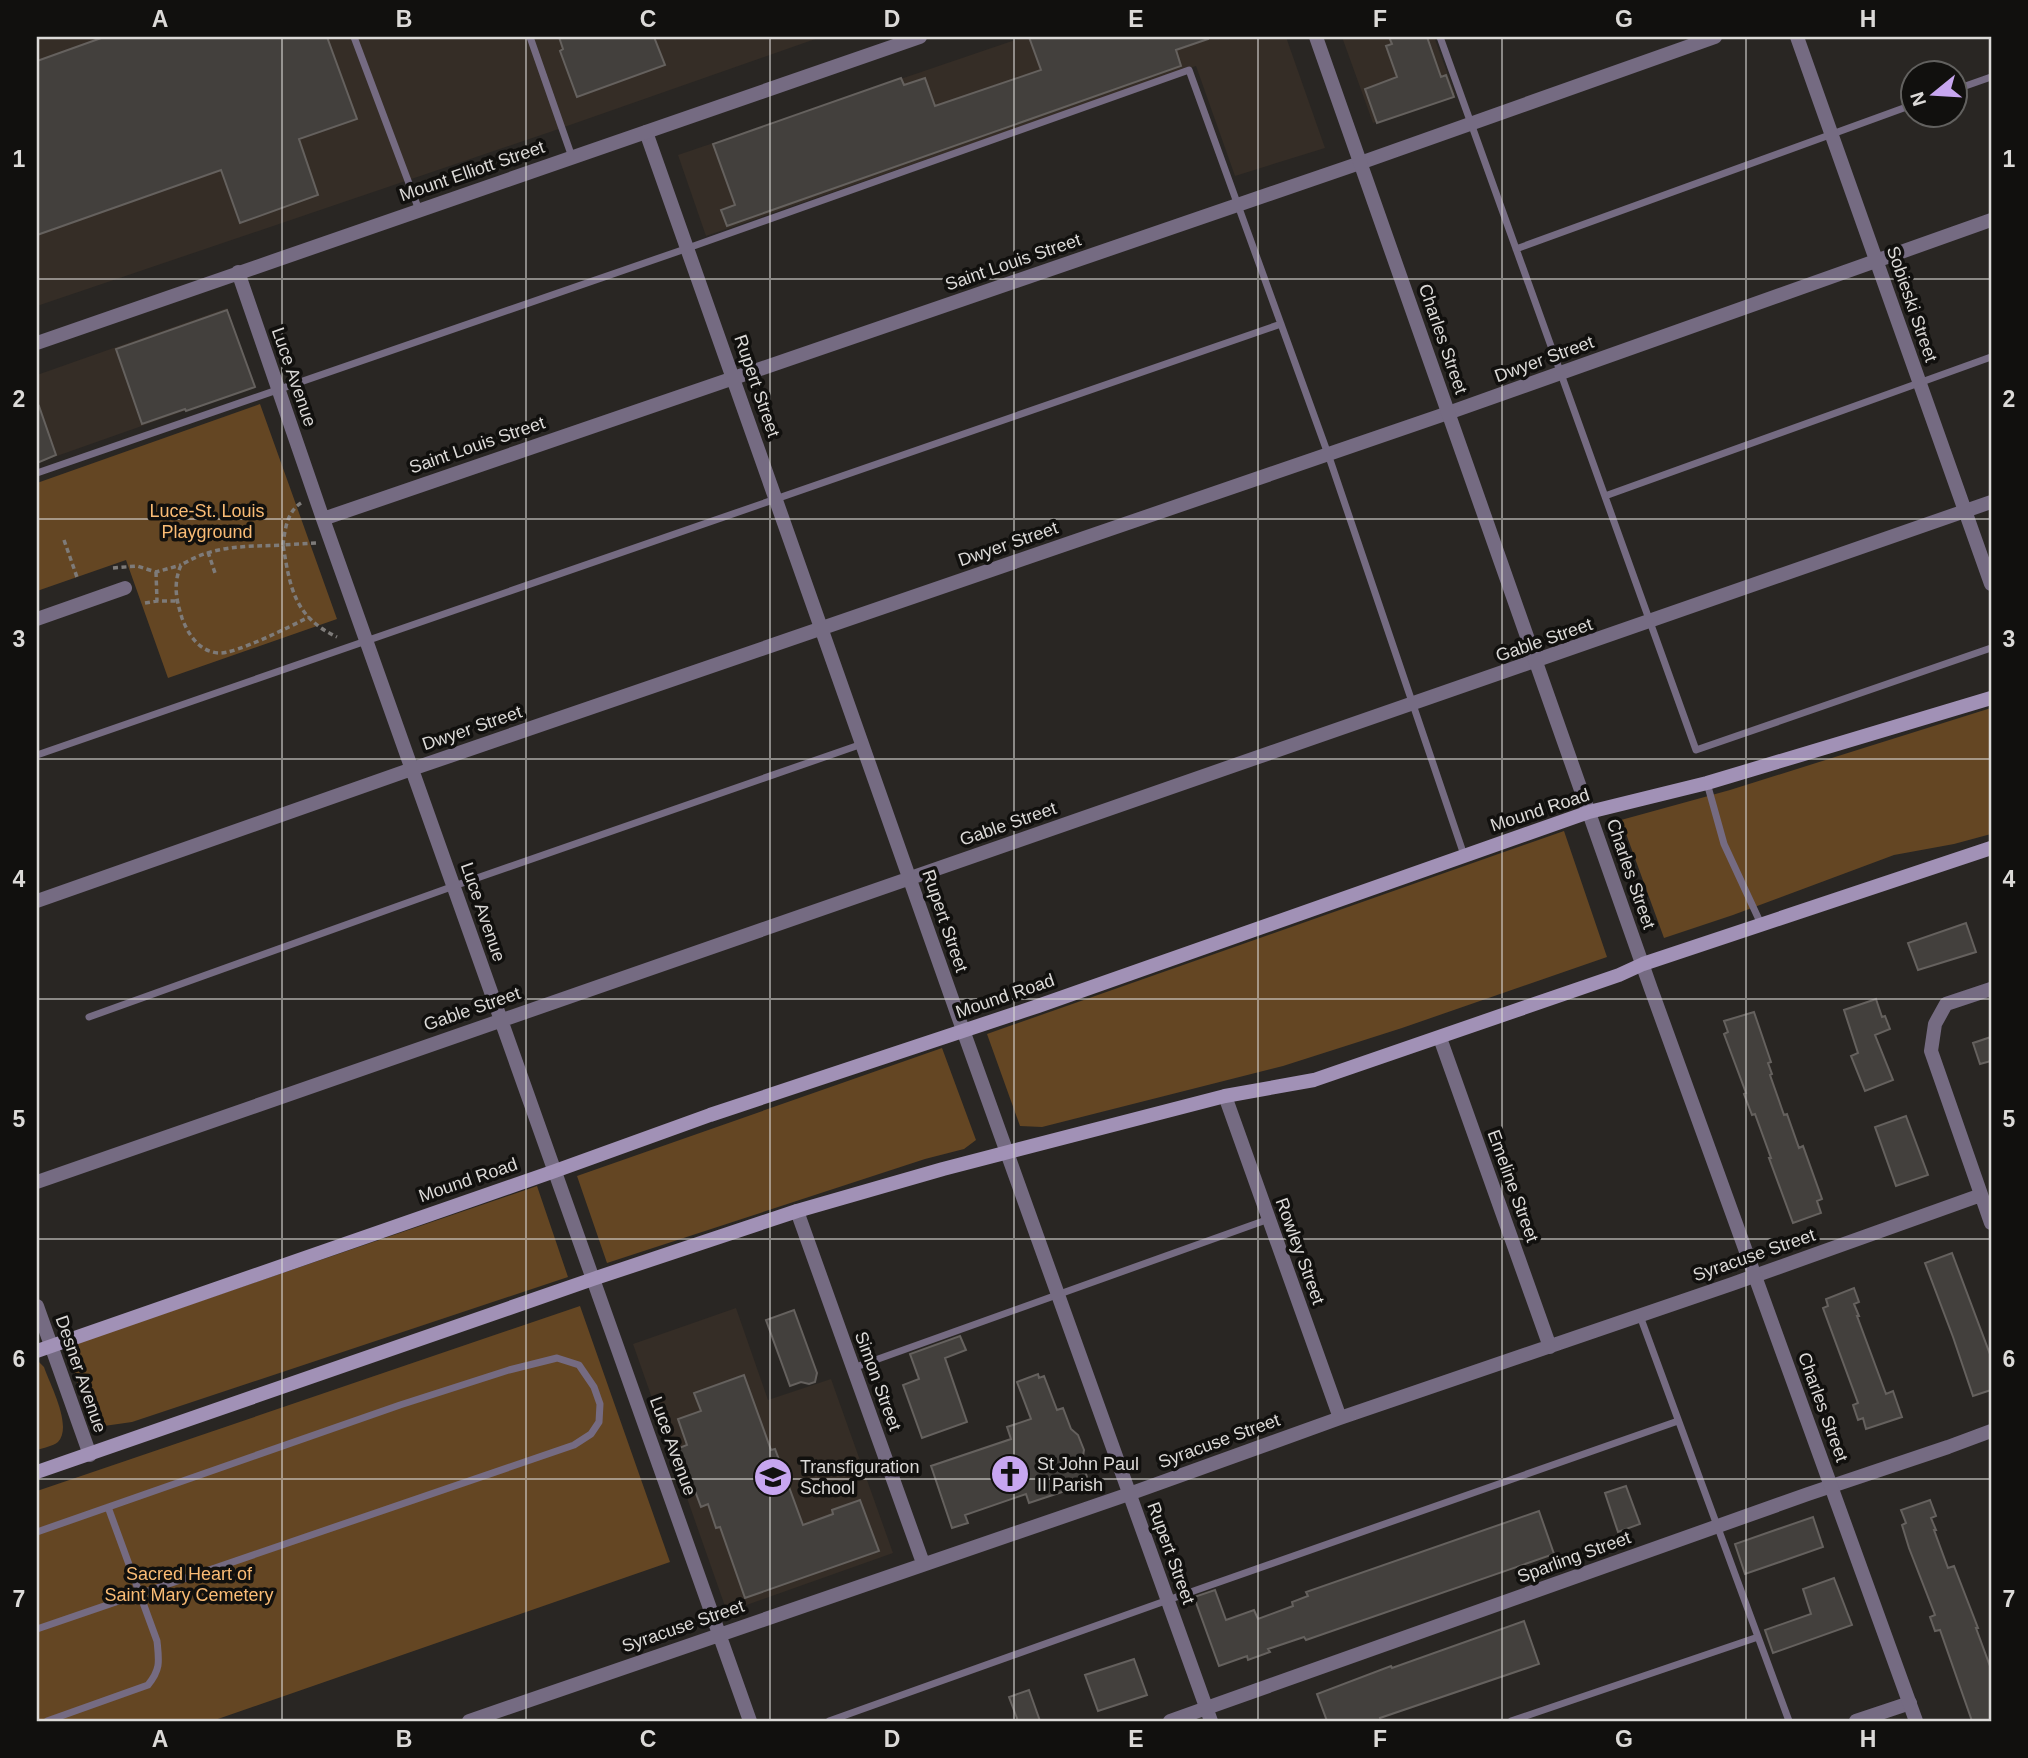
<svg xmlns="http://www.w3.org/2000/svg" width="2028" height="1758" viewBox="0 0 2028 1758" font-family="Arial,sans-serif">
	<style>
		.built { fill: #352d26 }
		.green { fill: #644623 }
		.building { fill: #43403d; stroke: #65615e; stroke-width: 2 }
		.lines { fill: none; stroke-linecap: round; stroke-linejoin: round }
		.path { stroke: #7e7b79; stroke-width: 3.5; stroke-dasharray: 5 3.5; stroke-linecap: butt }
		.service { stroke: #756b82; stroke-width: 7 }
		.minor { stroke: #756b82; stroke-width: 14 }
		.tertiary { stroke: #756b82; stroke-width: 14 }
		.secondary { stroke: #a191b6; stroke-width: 14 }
		.grid { fill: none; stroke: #dcdad8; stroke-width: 2; stroke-opacity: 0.55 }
		.labels { text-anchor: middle; stroke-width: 7; stroke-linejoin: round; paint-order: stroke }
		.street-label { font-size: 18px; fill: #dcdad8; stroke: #11100e }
		.park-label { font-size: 18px; fill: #fabc75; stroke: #11100e }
		.poi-label { font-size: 18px; fill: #dcdad8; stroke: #11100e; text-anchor: start }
		.neatline { fill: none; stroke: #dcdad8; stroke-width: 2.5 }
		.grid-label { font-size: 23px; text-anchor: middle; font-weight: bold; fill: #dcdad8 }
	</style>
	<rect width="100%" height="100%" fill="#292623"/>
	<path class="built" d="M37,37H821L550,132L37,306Z
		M1024,37H1286L1325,148L1235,176L1196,66L706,236L678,155Z
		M1342,37H1434L1455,94L1373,123Z
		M227,308L255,386L37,463V375Z
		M736,1308L768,1400L831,1379L893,1553L727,1612L633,1344Z"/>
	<path class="green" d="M260,404L337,619L168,678L126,560L37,591V483Z
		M1991,708V834L1954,844L1894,855L1733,915L1664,938L1621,820L1730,790Z
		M1564,831L1607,957L1402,1028L1283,1066L1042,1127L1020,1126L987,1034Z
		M942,1048L976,1140L964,1149L925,1159L607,1263L577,1176Z
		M537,1186L568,1277L132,1422L97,1427L91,1422L68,1357L78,1343Z
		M580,1306L670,1562L212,1721H37V1491Z
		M37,1360L44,1367C50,1385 73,1426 58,1442C53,1446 43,1448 37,1450Z"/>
	<path class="building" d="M104,37H327L357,119L299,139L318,195L240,223L221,170L37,235V61Z
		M559,37H654L665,65L577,97L560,51L563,49Z
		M1029,37H1208V39L1176,50L1181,66L727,226L721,210L735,205L713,144L901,78L904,85L925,78L935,106L1041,70Z
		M1389,37H1427L1441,77L1446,75L1454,97L1377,123L1365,89L1397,77L1386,46L1392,44Z
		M227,310L255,387L186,411L185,409L142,424L116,349Z
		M39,406L56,455L37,463V407Z
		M1966,923L1976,952L1918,970L1908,943Z
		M1876,999L1882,1017L1885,1016L1890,1029L1875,1035L1893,1080L1865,1091L1851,1056L1858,1053L1844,1010Z
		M1754,1012L1771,1062L1768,1063L1772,1074L1770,1075L1784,1115L1787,1114L1799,1148L1803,1146L1822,1199L1817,1201L1821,1213L1793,1223L1769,1158H1771L1755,1114L1752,1115L1744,1094L1746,1093L1724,1034L1728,1032L1724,1021Z
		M1991,1037V1061L1980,1064L1973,1043Z
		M1906,1116L1928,1175L1896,1186L1875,1127Z
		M1952,1253L1991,1357V1390L1973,1396L1953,1337L1925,1263Z
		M1854,1288L1859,1302L1854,1304L1859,1316H1857L1886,1394L1893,1391L1902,1417L1866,1429L1863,1418L1858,1420L1853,1405L1858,1403L1823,1308L1828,1306L1826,1299Z
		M794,1310L817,1373L815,1382L809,1384L801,1382L790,1386L766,1320Z
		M960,1336L966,1350L945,1358L967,1422L922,1438L903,1385L919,1379L910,1354Z
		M1038,1374L1039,1378L1044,1376L1057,1410L1063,1408L1071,1429L1078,1435L1084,1450L1082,1462L1089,1483L1029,1503L1026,1494L965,1515L968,1523L952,1528L931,1466L1011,1439L1007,1427L1031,1419L1017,1382Z
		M744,1375L771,1450L775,1449L803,1525L833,1514L832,1510L860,1500L879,1551L745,1598L720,1527L716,1528L708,1504L701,1507L679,1448L687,1445L678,1419L701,1411L694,1393Z
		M1626,1486L1640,1524L1618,1532L1605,1493Z
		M1930,1500L1936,1516L1931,1518L1936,1530H1934L1948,1568L1954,1566L1978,1628H1976L1991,1669V1721H1972L1940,1630L1935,1631L1930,1617L1935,1615L1909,1548L1902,1525L1906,1523L1901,1510Z
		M1539,1511L1554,1554L1306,1640L1304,1637L1268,1649L1270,1652L1248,1660L1247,1656L1219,1666L1194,1597L1215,1590L1226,1620L1254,1610L1258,1619L1293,1606L1292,1602L1308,1596L1306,1592Z
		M1813,1517L1823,1547L1745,1574L1735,1544Z
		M1834,1578L1852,1625L1773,1653L1765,1630L1811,1614L1803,1589Z
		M1524,1621L1539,1664L1380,1718L1381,1721H1327L1317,1694L1391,1666L1392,1668Z
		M1134,1659L1147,1695L1098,1711L1085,1675Z
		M1029,1690L1040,1721H1018L1009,1697Z"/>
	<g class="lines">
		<path class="path" d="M301,503C287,512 285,529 283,545C245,547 216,544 181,565C173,584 176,599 182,618C188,634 199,652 219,653C236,654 291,626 309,617
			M64,540L78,580
			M316,543L283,545C290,587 294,617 337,637
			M208,552L215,573
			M113,568L137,566L156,572L181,565
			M156,572L157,601H176
			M145,603L157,601"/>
		<path class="service" d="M354,37L419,210
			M530,37L572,157
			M1440,37L1696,750L1991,648
			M1954,90L1991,77
			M1516,249L1912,105
			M37,473L688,248L1189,70L1328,454L1464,855
			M1605,496L1991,357
			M37,755L1281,324
			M1707,783L1724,844L1761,924
			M89,1017L454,886L862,744
			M1640,1316L1789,1721
			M853,1368L1269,1219
			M37,1532L400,1405L509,1370L557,1358L579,1365L594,1387L600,1404L599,1422L591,1434L574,1445L37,1629
			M47,1721L148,1685C161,1669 159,1661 157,1641L108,1507
			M829,1721L1168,1600L1678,1421
			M1511,1721L1758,1637"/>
		<path class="minor" d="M1797,37L1991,584
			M646,132L963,1030L1211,1721
			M238,272L323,519L750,1721
			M323,519L1360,163L1715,37
			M37,619L125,588
			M37,901L412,769L1448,413L1991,220
			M1991,989L1946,1004L1935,1024L1931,1051L1991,1223
			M1440,1038L1550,1347
			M1225,1096L1340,1418
			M37,1182C687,952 1341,733 1991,502
			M797,1211L923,1563
			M37,1306L90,1455
			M469,1721L1129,1494L1340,1418L1732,1284L1981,1195
			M1170,1721L1808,1494L1948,1447L1991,1431
			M1856,1721L1910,1703"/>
		<path class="tertiary" d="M1316,37L1651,989L1916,1721
			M37,343L920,37"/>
		<path class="secondary" d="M37,1351L555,1171L710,1115L1038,1006L1589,812L1707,783L1991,698
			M37,1472L593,1279L797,1211L943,1169L1225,1096L1314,1080L1619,975L1643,964L1991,848"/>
	</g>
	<path class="grid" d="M282,37V1721M526,37V1721M770,37V1721M1014,37V1721M1258,37V1721M1502,37V1721M1746,37V1721M37,279H1991M37,519H1991M37,759H1991M37,999H1991M37,1239H1991M37,1479H1991"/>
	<defs>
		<symbol id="church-disc" viewBox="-11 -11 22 22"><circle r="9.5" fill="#c7a6f0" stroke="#11100e"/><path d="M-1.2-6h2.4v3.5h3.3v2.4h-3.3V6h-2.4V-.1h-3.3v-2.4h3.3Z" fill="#111"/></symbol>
		<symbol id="school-disc" viewBox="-11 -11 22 22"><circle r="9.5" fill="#c7a6f0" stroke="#11100e"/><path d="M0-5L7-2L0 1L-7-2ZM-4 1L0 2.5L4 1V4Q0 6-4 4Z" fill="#111"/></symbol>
	</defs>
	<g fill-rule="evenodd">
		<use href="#church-disc" x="988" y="1452" width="44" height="44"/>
		<use href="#school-disc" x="751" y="1455" width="44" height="44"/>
	</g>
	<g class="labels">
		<g class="street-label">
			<text transform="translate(472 171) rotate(-19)" y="6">Mount Elliott Street</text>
			<text transform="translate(1013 262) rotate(-19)" y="6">Saint Louis Street</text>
			<text transform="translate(1912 304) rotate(71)" y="6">Sobieski Street</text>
			<text transform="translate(1443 339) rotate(71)" y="6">Charles Street</text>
			<text transform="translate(1544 359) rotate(-20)" y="6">Dwyer Street</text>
			<text transform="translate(294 377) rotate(71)" y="6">Luce Avenue</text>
			<text transform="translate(757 386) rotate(71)" y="6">Rupert Street</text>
			<text transform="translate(477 445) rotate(-19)" y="6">Saint Louis Street</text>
			<text transform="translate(1008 544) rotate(-19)" y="6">Dwyer Street</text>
			<text transform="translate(1544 640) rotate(-19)" y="6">Gable Street</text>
			<text transform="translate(472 728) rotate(-19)" y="6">Dwyer Street</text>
			<text transform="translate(1540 810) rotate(-18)" y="6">Mound Road</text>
			<text transform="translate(1008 824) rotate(-19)" y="6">Gable Street</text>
			<text transform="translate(1631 874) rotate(71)" y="6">Charles Street</text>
			<text transform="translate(483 912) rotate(71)" y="6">Luce Avenue</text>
			<text transform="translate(945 921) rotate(71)" y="6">Rupert Street</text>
			<text transform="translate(1005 996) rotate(-19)" y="6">Mound Road</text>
			<text transform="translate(472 1009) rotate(-19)" y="6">Gable Street</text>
			<text transform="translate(468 1180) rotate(-19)" y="6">Mound Road</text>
			<text transform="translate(1513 1186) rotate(70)" y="6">Emeline Street</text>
			<text transform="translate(1300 1251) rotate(70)" y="6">Rowley Street</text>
			<text transform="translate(1754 1255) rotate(-19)" y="6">Syracuse Street</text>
			<text transform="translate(81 1374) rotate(71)" y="6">Desner Avenue</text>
			<text transform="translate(878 1381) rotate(70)" y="6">Simon Street</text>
			<text transform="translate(1823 1407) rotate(70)" y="6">Charles Street</text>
			<text transform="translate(1219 1441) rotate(-20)" y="6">Syracuse Street</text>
			<text transform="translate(673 1446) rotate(70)" y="6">Luce Avenue</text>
			<text transform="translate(1171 1553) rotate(70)" y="6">Rupert Street</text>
			<text transform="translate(1574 1557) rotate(-20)" y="6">Sparling Street</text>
			<text transform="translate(683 1626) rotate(-19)" y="6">Syracuse Street</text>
		</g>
		<g class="park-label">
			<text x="207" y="517">Luce-St. Louis<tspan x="207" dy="21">Playground</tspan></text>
			<text x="189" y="1580">Sacred Heart of<tspan x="189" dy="21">Saint Mary Cemetery</tspan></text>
		</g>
		<g class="poi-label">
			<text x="1037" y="1470">St John Paul<tspan x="1037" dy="21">II Parish</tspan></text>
			<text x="800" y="1473">Transfiguration<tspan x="800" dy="21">School</tspan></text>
		</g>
	</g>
	<rect width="2028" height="1758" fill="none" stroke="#11100e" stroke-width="77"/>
	<g transform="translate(1934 94) rotate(252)"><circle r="33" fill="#11100e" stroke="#62615f" stroke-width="2"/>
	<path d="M0-5L12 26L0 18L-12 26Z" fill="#c7a6f0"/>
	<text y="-10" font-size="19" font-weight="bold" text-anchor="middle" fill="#dcdad8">N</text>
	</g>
	<rect x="38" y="38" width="1952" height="1682" class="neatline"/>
	<g class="grid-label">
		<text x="160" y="27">A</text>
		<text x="404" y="27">B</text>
		<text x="648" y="27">C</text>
		<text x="892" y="27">D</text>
		<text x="1136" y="27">E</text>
		<text x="1380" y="27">F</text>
		<text x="1624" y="27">G</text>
		<text x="1868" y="27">H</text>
		<text x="19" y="167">1</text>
		<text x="2009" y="167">1</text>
		<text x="19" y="407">2</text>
		<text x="2009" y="407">2</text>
		<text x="19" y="647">3</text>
		<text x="2009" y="647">3</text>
		<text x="19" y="887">4</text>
		<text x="2009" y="887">4</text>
		<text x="19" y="1127">5</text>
		<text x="2009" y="1127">5</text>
		<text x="19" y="1367">6</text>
		<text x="2009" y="1367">6</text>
		<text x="19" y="1607">7</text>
		<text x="2009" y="1607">7</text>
		<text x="160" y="1747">A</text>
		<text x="404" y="1747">B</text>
		<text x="648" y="1747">C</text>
		<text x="892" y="1747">D</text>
		<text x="1136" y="1747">E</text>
		<text x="1380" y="1747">F</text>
		<text x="1624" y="1747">G</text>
		<text x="1868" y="1747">H</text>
	</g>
</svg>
